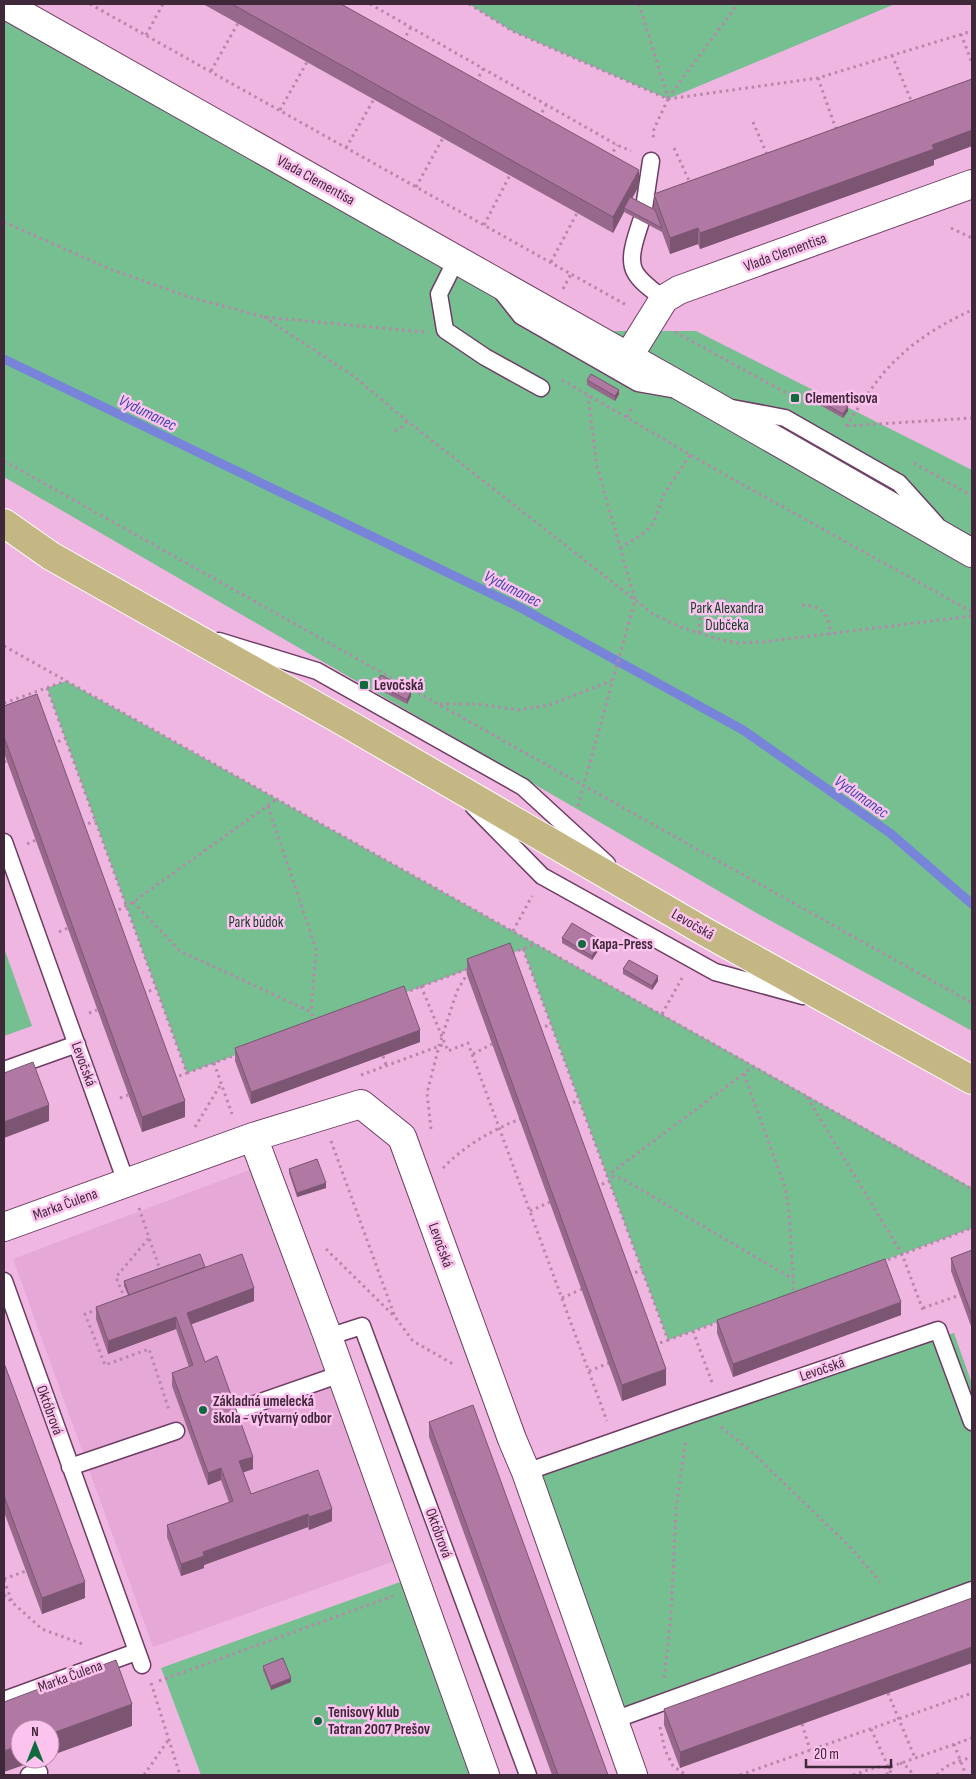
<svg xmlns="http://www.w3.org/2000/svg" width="976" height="1779" viewBox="0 0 976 1779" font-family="'Sofia Sans Condensed',sans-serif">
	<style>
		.built { fill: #e6a8d6 }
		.green { fill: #76bf91 }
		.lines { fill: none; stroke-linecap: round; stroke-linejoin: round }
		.stream { stroke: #7784d9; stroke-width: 9 }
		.service-casing { stroke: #6e3d64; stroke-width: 19 }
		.minor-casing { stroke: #6e3d64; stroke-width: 30 }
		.tertiary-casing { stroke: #6e3d64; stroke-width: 30 }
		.primary-casing { stroke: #fff; stroke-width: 30 }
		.path { stroke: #b687ab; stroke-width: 3; stroke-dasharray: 2.5 4; stroke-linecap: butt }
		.service { stroke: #fff; stroke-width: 16 }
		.minor { stroke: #fff; stroke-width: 28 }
		.tertiary { stroke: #fff; stroke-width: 28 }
		.primary { stroke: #c4b783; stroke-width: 28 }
		.wall { fill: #97688c }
		.shaded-wall { fill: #7b5572 }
		.building { fill: #b079a3; stroke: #7b5572 }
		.poi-dot { fill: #0f6a3e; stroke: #fdc3ef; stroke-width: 2 }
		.labels { text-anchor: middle; stroke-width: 5; stroke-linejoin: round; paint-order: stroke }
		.street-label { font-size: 15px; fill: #3f283a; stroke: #fdc3ef }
		.poi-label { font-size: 15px; font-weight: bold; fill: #3f283a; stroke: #fdc3ef; text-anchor: start }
		.park-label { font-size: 15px; fill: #174129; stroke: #fdc3ef }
		.water-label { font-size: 16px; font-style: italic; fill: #4047ab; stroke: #fdc3ef }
	</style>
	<rect width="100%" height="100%" fill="#f0b6e2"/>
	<path class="built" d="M249,1170L395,1561L153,1647L13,1259Z"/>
	<path class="green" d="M469,4H895L668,99L512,31Z
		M4,8L587,331H696L972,470V1031L760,915L4,477Z
		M66,681L972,1188V1228L668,1340L523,949L187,1073L47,688Z
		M4,948L32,1026L4,1036Z
		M954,1333L972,1384V1601L623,1721L532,1461Z
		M403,1581L474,1775H201L161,1668Z"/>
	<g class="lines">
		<path class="stream" d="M4,359L521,608L743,730L890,833L972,904"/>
		<defs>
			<path id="service" d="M644,208L651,161
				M641,221C637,235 627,258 635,272C641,283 654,291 664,299
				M456,260L439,294L445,330L485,357L541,388
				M502,292L521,316L638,383L672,389
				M732,408L785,418L899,483L936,524
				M219,641L317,671L523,787L607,864
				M474,807L542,876L715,972L803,996
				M4,842L126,1182
				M4,1070L77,1044
				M4,1281L142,1665
				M328,1337L362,1326L528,1775
				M243,1408L341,1374
				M70,1467L176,1431
				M526,1472L686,1416L938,1330L972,1422
				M4,1700L136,1652
				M614,1720L972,1590
				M29,1775L39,1772"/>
			<path id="minor" d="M628,357L664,299L679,290L972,184
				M253,1137L328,1337L485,1775
				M4,1227L253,1137L361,1104L402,1137L512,1439L526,1472L633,1775"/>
			<path id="tertiary" d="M4,4L712,404L972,553"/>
			<path id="primary" d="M4,523L51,556L346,723L707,933L972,1080"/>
		</defs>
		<use href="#service" class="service-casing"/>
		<use href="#minor" class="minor-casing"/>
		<use href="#tertiary" class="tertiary-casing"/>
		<use href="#primary" class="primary-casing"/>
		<path class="path" d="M90,4L628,306
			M370,4L617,145L631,151
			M469,4L512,31L668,99L654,129L653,139
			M639,4L668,98
			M961,34L972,63
			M146,35L163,4
			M403,41L411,27
			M892,55L913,105
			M211,71L238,23
			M818,78L837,132
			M476,82L483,69
			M668,98L738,4
			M668,99L818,78L972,31
			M280,110L307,62
			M539,118L546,105
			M753,122L768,157
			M346,148L374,99
			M674,148L691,185
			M610,157L617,145
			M416,187L443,138
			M4,222L110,269L189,297L264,317L424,332
			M484,225L510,175
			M951,228L972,238
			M551,262L577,213
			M563,289L571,274
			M264,317L355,377L407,421L653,614L683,628L718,639L738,643L762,642L972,616
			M675,332L786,393
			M562,380L720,472L972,612
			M627,417L633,405
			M846,426C862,403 877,377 898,358C918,338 946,322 972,310
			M847,426L972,418
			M395,431L402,427L407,421
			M4,461L972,1003
			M914,463L972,496
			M620,548L644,533L653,524L664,494L690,455
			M802,605C824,607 828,613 831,634
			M699,633C698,612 706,602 727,599
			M4,646L972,1189
			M47,688L187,1073L238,1054
			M4,703L66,681
			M440,704H478L518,710L549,705L611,681
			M52,744L65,739
			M4,762L7,761
			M268,806L316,949L311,1012
			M578,806L635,600L597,466L588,396
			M82,826L95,821
			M27,844L36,840
			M133,902L180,951L311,1012L315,1021
			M113,913L133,902L277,799
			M513,931L532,896
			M59,932L68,928
			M523,949L668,1340L719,1322
			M512,953L536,944
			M421,986L448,1051L468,1043L607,1421
			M404,993L470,968
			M143,994L156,988
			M89,1013L97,1010
			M662,1014L682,978
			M539,1029L551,1024
			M473,1054L492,1044
			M383,1056L386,1065
			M214,1063L232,1114
			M754,1066L607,1176L621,1178L793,1279
			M744,1074L785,1187L789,1211L794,1294
			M361,1075L445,1044
			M173,1078L187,1073
			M807,1097L902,1254L924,1313
			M120,1098L128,1095
			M567,1105L579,1100
			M195,1127L221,1084
			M431,1129L427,1093L439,1046L457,991L469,971
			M331,1141L395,1317L413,1341L453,1364
			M443,1168C464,1146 492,1130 520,1119
			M596,1187L609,1181
			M139,1208L160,1270
			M530,1211L550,1202
			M326,1249L393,1315
			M882,1262L972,1228
			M629,1275L642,1270
			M562,1298L582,1289
			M125,1299L116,1277L149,1238
			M923,1308L960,1295
			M98,1309L85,1314L105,1365L149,1349L169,1410
			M693,1331L713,1385
			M654,1345L668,1340
			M589,1371L609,1363
			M721,1427L755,1455L852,1549L880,1582
			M4,1579L26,1571
			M4,1580L12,1602
			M4,1595L42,1629L85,1645
			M664,1678L671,1615L676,1509L686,1439
			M159,1681L393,1596
			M151,1683L180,1775
			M888,1693L915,1758
			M802,1724L810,1750
			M660,1727L665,1750L673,1766L686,1775
			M871,1729L892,1775
			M954,1744L966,1775
			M900,1763L904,1764L914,1775
			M144,1775L169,1739
			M740,1775L972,1693
			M853,1775L876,1767H890L972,1738
			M887,1775L888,1769L890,1767
			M937,1775C945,1764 960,1761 972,1757"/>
		<use href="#service" class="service"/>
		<use href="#minor" class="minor"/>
		<use href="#tertiary" class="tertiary"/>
		<use href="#primary" class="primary"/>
	</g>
	<path class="wall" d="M203,4H341L639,186L632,198L654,209V194L972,79V146L934,160V165L700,249L698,244L670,254L662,232L624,212L613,233Z
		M587,380L619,394L615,401L587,385Z
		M820,401L848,411L843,418L820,405Z
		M376,683L411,696L407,704L376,688Z
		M4,706L185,1117L142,1132L4,753Z
		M562,938L602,945L592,960L562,943Z
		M467,959L666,1385L622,1401L467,975Z
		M623,969L658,981L652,990L623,974Z
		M420,1042L251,1104L235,1061V1048Z
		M289,1169L326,1188L297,1197L289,1173Z
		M972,1250V1329L951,1271V1258Z
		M205,1267L254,1301L191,1324L205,1362L253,1469L243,1472L251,1494L332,1521L309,1530L308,1527L204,1565V1568L181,1576L167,1537V1525L229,1502L221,1480L208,1485L172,1386V1373L189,1367L176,1329L108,1354L96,1319V1307L128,1295L124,1286V1281Z
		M901,1315L733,1377L717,1333V1320Z
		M4,1363L85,1598L42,1614L4,1512Z
		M429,1422L608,1775H552L429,1437Z
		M972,1598L680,1768L664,1725V1709Z
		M263,1666L291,1682L271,1690L263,1670Z"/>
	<path class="shaded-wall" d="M972,130V146L934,160V165L700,249V233Z
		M639,170V186L626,209L624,208V212L613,233V217Z
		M698,228V244L670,254V238Z
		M619,390V394L615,401V396Z
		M848,406V411L843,418V414Z
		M411,691V696L407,704V700Z
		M602,941V945L592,960V956Z
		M658,976V981L652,990V986Z
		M420,1030V1042L251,1104V1092Z
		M185,1101V1117L142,1132V1117Z
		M49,1105V1121L4,1138V1122Z
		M326,1183V1188L297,1197V1193Z
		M254,1288V1301L187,1326V1313Z
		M901,1302V1315L733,1377V1364Z
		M176,1317V1329L108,1354V1341Z
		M666,1369V1385L622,1401V1385Z
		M253,1457V1469L239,1474V1461Z
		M221,1468V1480L208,1485V1473Z
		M332,1509V1521L309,1530V1517Z
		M308,1514V1527L204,1565V1568L181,1576V1564L203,1552Z
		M85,1582V1598L42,1614V1598Z
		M972,1647V1663L680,1768V1752Z
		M291,1678V1682L271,1690V1686Z
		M132,1704V1726L50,1756V1734Z
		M20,1745V1759H41L4,1772V1751Z"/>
	<path class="building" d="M232,4H341L639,170L613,217Z
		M972,79V130L932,145L934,149L700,233L698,228L670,238L654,194Z
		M630,197L655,210L662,228L624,208Z
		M591,374L619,390L615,396L587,380Z
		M824,393L848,406L843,414L820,401Z
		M381,675L411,691L407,700L376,683Z
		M37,694L185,1101L142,1117L4,737V706Z
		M572,923L602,941L592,956L562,938Z
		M510,943L666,1369L622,1385L467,959Z
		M629,960L658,976L652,986L623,969Z
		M404,986L420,1030L251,1092L235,1048Z
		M33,1062L49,1105L4,1122V1073Z
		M317,1159L326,1183L297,1193L289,1169Z
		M972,1250V1316L951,1258Z
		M200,1254L205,1267L129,1295L124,1281Z
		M242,1254L254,1288L187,1313L205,1362L217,1356L253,1457L239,1461L251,1494L318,1470L332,1509L309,1517L308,1514L203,1552L204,1556L181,1564L167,1525L233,1501L221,1468L208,1473L172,1373L193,1365L176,1317L108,1341L96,1307Z
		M885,1259L901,1302L733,1364L717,1320Z
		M4,1363L85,1582L42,1598L4,1496Z
		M473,1405L608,1775H558L429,1422Z
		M972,1598V1647L680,1752L664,1709Z
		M283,1658L291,1678L271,1686L263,1666Z
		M116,1660L132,1704L50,1734V1729H20V1745L4,1751V1702Z"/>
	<g class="poi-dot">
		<rect x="790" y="393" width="10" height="10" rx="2.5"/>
		<rect x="359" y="680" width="10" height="10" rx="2.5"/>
		<circle cx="582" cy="944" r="5"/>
		<circle cx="203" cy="1410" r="5"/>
		<circle cx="318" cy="1721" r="5"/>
	</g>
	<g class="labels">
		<g class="street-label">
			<text transform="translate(316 180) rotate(29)" y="5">Vlada Clementisa</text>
			<text transform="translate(785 252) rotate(-20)" y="5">Vlada Clementisa</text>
			<text transform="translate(693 924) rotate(30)" y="5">Levočská</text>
			<text transform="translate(84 1064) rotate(70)" y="5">Levočská</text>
			<text transform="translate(65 1204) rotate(-20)" y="5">Marka Čulena</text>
			<text transform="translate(441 1245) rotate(70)" y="5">Levočská</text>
			<text transform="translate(822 1369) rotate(-19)" y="5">Levočská</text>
			<text transform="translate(50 1410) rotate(70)" y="5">Októbrová</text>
			<text transform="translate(439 1533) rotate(70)" y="5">Októbrová</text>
			<text transform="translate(70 1676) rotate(-20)" y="5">Marka Čulena</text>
		</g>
		<g class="poi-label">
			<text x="805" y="403">Clementisova</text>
			<text x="374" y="690">Levočská</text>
			<text x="592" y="949">Kapa-Press</text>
			<text x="213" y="1406">Základná umelecká<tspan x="213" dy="17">škola - výtvarný odbor</tspan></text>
			<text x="328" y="1717">Tenisový klub<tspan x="328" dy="17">Tatran 2007 Prešov</tspan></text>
		</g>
		<g class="park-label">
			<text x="727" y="613">Park Alexandra<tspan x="727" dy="17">Dubčeka</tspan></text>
			<text x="256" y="927">Park búdok</text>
		</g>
		<g class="water-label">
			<text transform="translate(148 412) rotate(26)" y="6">Vydumanec</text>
			<text transform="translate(513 588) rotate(27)" y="6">Vydumanec</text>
			<text transform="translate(862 796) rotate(35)" y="6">Vydumanec</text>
		</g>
	</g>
	<rect width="976" height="1779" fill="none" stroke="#3f283a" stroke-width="10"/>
	<g transform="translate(35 1744)"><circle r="24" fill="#fdc3ef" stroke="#b185a7"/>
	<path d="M0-4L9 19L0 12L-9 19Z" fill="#0f6a3e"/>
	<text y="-8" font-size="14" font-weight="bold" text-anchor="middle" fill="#3f283a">N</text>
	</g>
	<path d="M806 1759v8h85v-8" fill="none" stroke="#3f283a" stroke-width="2.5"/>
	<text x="814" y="1759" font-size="15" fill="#3f283a" stroke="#fdc3ef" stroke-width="4" paint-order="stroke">20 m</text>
</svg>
